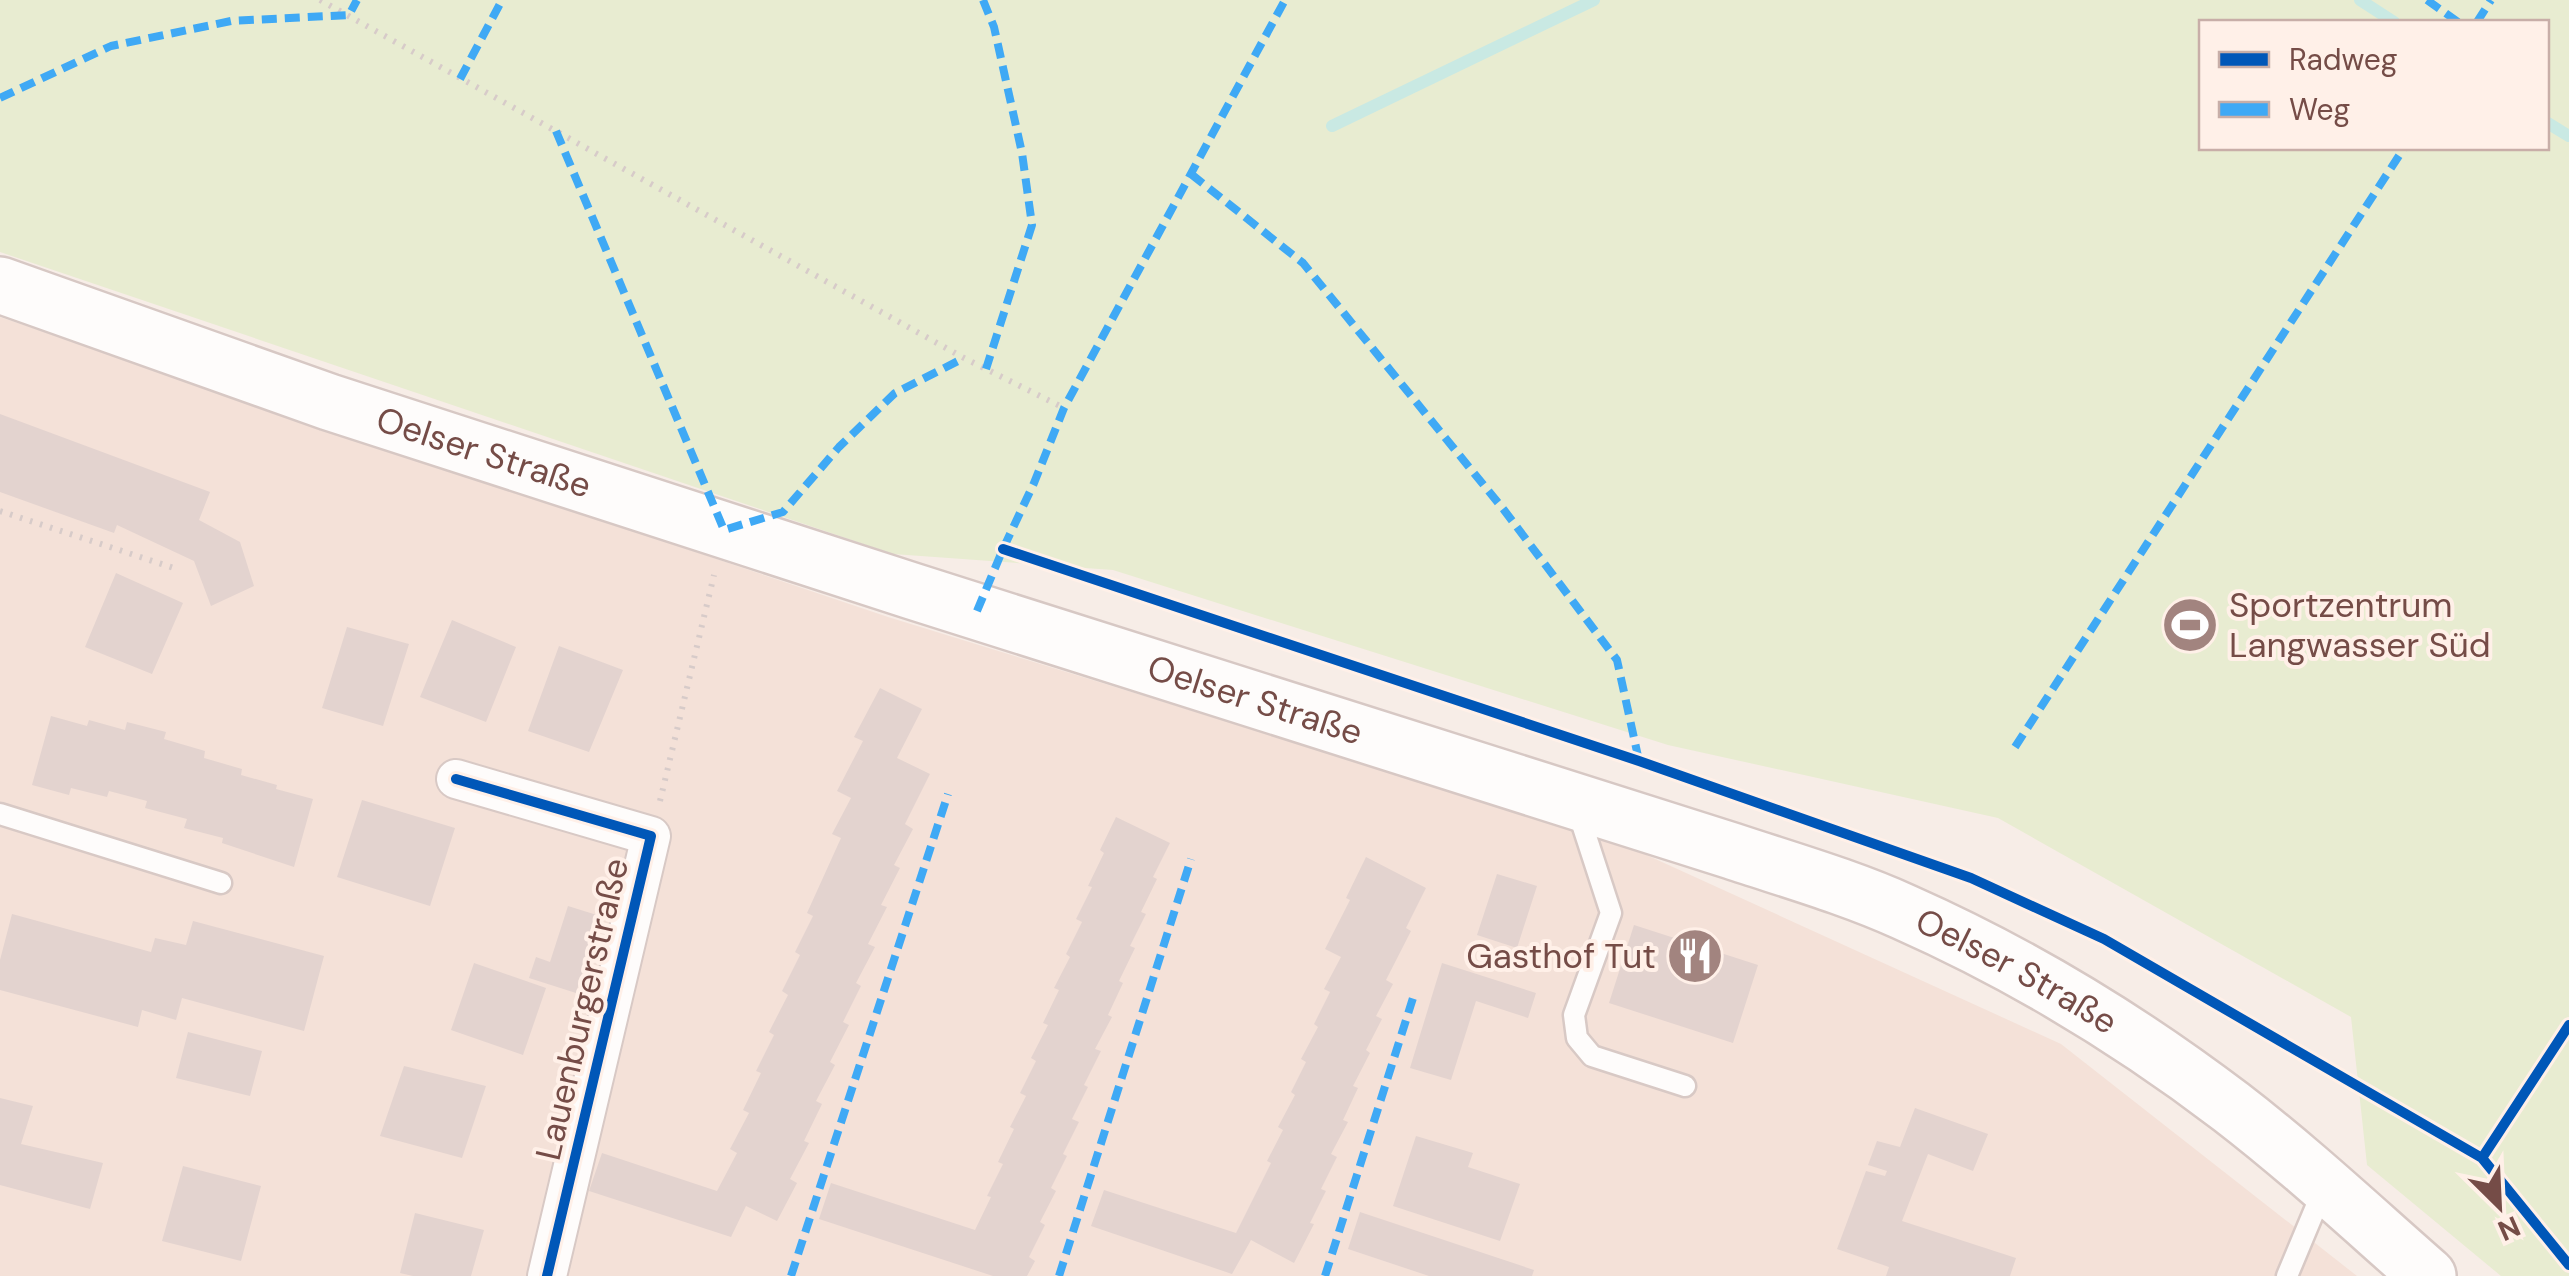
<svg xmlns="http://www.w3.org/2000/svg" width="2569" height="1276" font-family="'DM Sans',sans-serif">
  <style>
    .residential { fill: #f4e1d8 }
    .green { fill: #e8ecd1; fill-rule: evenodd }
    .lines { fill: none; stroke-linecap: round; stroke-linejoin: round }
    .stream { stroke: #c9e9e3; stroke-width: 12 }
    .building { fill: #e3d3cf }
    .lane-casing { stroke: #d8c9c5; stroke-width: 25 }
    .street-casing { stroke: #d8c9c5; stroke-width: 42 }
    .secondary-casing { stroke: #d7c8c4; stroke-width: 60 }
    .path { stroke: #d7cbc9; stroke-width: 6; stroke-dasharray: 2.5 8; stroke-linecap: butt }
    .lane { stroke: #fefcfb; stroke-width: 20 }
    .street { stroke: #fefcfb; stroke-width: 38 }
    .secondary { stroke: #fefcfb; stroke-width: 55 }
    .quiet { stroke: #3fa9f5; stroke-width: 8; stroke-dasharray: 15 8; stroke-linecap: butt }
    .cycleway-casing { stroke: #fff0e8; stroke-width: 16 }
    .cycleway { stroke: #0057b8; stroke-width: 10 }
    .labels { text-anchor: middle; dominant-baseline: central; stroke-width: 8; stroke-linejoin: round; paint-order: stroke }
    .street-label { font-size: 35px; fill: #754c47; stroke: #fff0e8 }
    .poi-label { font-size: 35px; fill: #754c47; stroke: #fff0e8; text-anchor: start }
  </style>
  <rect width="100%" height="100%" fill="#f7ede7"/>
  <path class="residential" d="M0,317L888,617L1618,842L2061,1044L2357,1276H0Z"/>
  <path class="green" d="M0,0H2569V1276H2501L2367,1165L2351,1017L1998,818L1668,745L1113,570L893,554L0,252ZM2202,22H2546V148H2202Z"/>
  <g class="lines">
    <path class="stream" d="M2360,0L2394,22
      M2546,122L2569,136
      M1332,126L1594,0"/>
  </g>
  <path class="building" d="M0,414L210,492L199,520L240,542L254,586L211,606L194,561L117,525L114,533L0,492Z
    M116,573L183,603L152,674L85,647Z
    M452,620L516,647L486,722L420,697Z
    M347,627L409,644L383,726L322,708Z
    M559,646L623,670L589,752L528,731Z
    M880,688L922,709L897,758L930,774L905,824L913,829L894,865L900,868L881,905L887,907L868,944L875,947L856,983L861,986L843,1022L849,1025L830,1062L835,1065L816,1101L822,1104L804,1141L809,1143L790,1179L797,1183L777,1221L746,1206L731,1237L589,1191L602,1153L717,1191L737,1153L730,1149L749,1113L743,1110L761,1073L756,1071L774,1035L769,1032L788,995L782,991L800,955L795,952L813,916L807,913L841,838L832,834L851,798L837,791L863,741L854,737Z
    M51,716L87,726L89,720L125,730L127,722L166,732L164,739L205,751L204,758L242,769L241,775L277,785L276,789L313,799L294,867L222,843L223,838L184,828L187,819L145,808L147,801L109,791L107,797L71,788L69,795L32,785Z
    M362,800L455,828L430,906L337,877Z
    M1116,817L1170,843L1153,877L1157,879L1141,912L1146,914L1130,946L1135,948L1119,981L1123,983L1108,1015L1112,1017L1095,1049L1101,1051L1084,1085L1088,1087L1072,1119L1079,1122L1063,1154L1067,1156L1051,1188L1056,1191L1040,1222L1045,1225L1029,1257L1035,1261L1027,1276H993L819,1219L831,1183L975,1230L991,1197L987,1196L1003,1164L998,1162L1014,1129L1010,1127L1026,1096L1020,1093L1036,1061L1031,1058L1048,1025L1043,1023L1059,990L1054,988L1070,957L1066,954L1082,922L1076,919L1092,887L1088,886L1104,853L1100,850Z
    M1366,857L1426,888L1406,928L1411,931L1386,980L1393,984L1376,1016L1382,1019L1366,1050L1370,1053L1353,1086L1358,1088L1343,1120L1348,1122L1331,1154L1337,1157L1321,1189L1326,1191L1310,1223L1314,1224L1294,1263L1251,1240L1232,1274L1091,1226L1104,1190L1236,1233L1271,1163L1267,1161L1283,1130L1278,1127L1295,1095L1291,1092L1306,1062L1301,1059L1318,1027L1314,1024L1330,992L1324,989L1341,957L1325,949L1350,900L1346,898Z
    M1497,874L1537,886L1517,948L1477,935Z
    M568,906L600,916L576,993L529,978L536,957L550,962Z
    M12,914L151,952L155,938L186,945L193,921L324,956L304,1031L182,998L176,1020L142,1010L138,1027L0,990V960Z
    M1634,925L1758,965L1733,1043L1609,1003Z
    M474,963L546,988L523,1055L451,1030Z
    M1442,963L1536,993L1528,1018L1476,1001L1451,1080L1410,1068Z
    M188,1032L262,1051L250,1096L176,1078Z
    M404,1066L486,1086L462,1158L380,1136Z
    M0,1098L33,1106L21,1144L103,1163L90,1209L0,1185Z
    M1915,1108L1988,1134L1973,1171L1928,1154L1902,1221L2016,1258L2010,1276H1886L1889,1267L1837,1249L1866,1171L1885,1176L1887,1171L1868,1165L1877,1141L1900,1147Z
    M1416,1136L1473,1153L1468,1167L1520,1184L1500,1241L1393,1206Z
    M183,1166L261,1186L241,1261L162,1241Z
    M1360,1212L1534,1270L1532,1276H1429L1348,1249Z
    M415,1213L484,1230L471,1276H413L400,1273Z"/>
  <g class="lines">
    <g class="lane-casing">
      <path id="lane" d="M1589,808L1583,827L1611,913L1574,1015L1577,1038L1592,1056L1685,1086
        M0,814L221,883
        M2287,1276L2323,1190"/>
    </g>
    <g class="street-casing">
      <path id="street" d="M456,779L651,836L547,1276"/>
    </g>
    <g class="secondary-casing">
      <g id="secondary">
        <path id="s1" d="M0,285L329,402L912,591L1732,851C1789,870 1849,887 1904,912C2019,963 2131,1031 2231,1107C2300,1160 2363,1219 2428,1276"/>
      </g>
    </g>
    <path class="path" d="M320,0L964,358L1064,408
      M0,511L174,568
      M660,801L714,575"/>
    <use href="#lane" class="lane"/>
    <use href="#street" class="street"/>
    <use href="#secondary" class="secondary"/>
    <path class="quiet" d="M983,0L994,27L1022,153L1032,225L986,369
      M2427,0L2458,22
      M2477,22L2491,0
      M460,79L502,0
      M0,98L111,46L231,21L349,15L357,0
      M556,131L724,530L783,512L839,447L895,393L964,358
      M1191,174L1303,263L1504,510L1617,660L1639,761
      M977,611L1003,549L1034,483L1064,408L1285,0
      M2015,747L2404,148
      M791,1276L948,794
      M1059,1276L1191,859
      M1325,1276L1413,998"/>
    <g class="cycleway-casing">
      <path id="cycleway" d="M1003,549L1639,761L1971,878L2104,939L2482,1158
        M456,779L651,836L547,1276
        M2569,1025L2482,1158L2569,1265"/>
    </g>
    <use href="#cycleway" class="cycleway"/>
  </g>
  <defs>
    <g id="stadium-disc" transform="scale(2.875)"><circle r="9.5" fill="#a2847f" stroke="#fff0e8"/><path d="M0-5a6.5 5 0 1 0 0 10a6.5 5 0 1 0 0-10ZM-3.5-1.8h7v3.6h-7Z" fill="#fff"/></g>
    <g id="restaurant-disc" transform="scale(2.875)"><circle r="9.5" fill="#a2847f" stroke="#fff0e8"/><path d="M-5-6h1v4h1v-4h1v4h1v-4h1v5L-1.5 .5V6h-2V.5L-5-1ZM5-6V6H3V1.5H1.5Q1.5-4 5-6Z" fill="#fff"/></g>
  </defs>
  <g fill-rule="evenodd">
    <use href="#stadium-disc" x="2190" y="625"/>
    <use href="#restaurant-disc" x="1695" y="956"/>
  </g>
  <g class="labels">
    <g class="street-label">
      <text stroke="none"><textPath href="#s1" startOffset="512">Oelser Straße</textPath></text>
      <text stroke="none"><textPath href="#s1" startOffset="1322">Oelser Straße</textPath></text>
      <text stroke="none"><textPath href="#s1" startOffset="2132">Oelser Straße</textPath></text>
      <text transform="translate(582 1009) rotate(-77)">Lauenburgerstraße</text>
    </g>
    <g class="poi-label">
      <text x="2229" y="605">Sportzentrum<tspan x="2229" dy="40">Langwasser Süd</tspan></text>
      <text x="1656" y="956" text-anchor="end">Gasthof Tut</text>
    </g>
  </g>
  <rect x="2199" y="20" width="350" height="130" fill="#fff0e8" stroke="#c8aea8" stroke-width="2.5"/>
  <rect x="2219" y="52" width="50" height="15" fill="#0057b8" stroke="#c8aea8" stroke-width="2.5"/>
  <text x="2289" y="70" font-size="30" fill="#754c47">Radweg</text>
  <rect x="2219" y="102" width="50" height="15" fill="#3fa9f5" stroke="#c8aea8" stroke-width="2.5"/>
  <text x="2289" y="120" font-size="30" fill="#754c47">Weg</text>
  <g transform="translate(2499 1206) rotate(156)" stroke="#fff0e8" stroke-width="8" paint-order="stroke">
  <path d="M0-8L18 38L0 25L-18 38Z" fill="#754c47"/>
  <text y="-15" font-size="28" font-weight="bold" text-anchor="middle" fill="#754c47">N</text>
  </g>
</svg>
